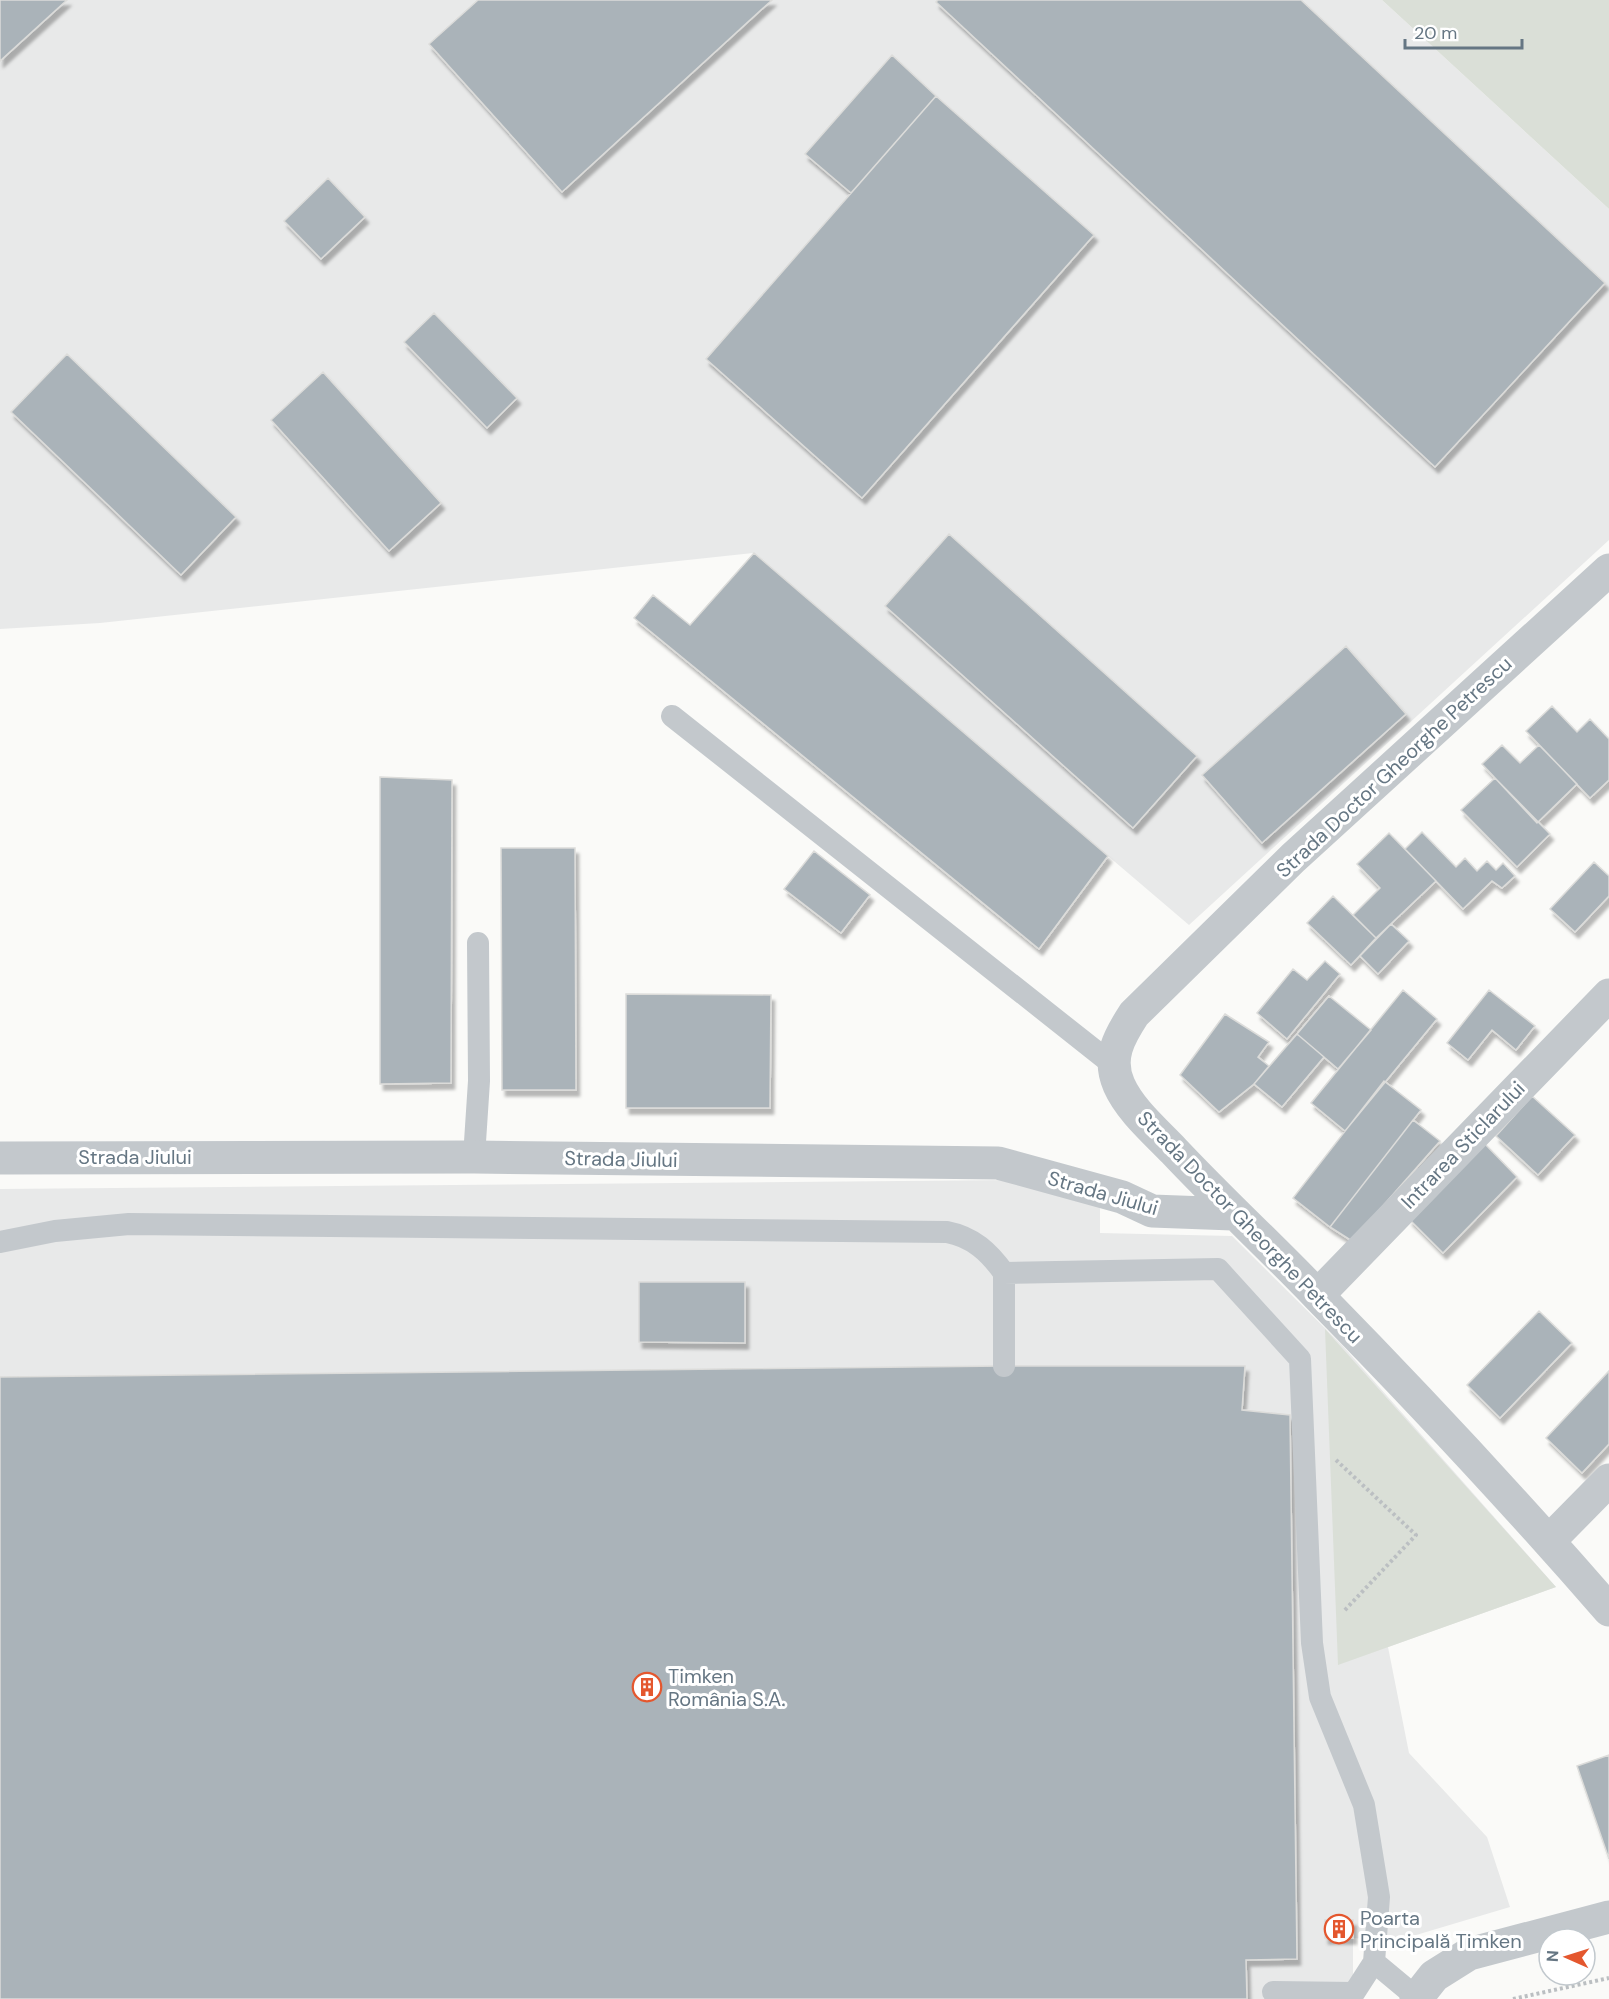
<svg xmlns="http://www.w3.org/2000/svg" width="1609" height="1999" font-family="'DM Sans',sans-serif">
  <style>
    .built { fill: #e8e9e9 }
    .green { fill: #dadfd7 }
    .building { fill: #aab3b9; stroke: #dcdcda; stroke-width: 1.5; filter: url(#shadow) }
    .lines { fill: none; stroke-linecap: round; stroke-linejoin: round }
    .path { stroke: #bbbfc2; stroke-width: 4; stroke-dasharray: 3 3; stroke-linecap: butt }
    .service { stroke: #c3c8cc; stroke-width: 22 }
    .minor { stroke: #c3c8cc; stroke-width: 33 }
    .labels { text-anchor: middle; dominant-baseline: central; stroke-width: 6; stroke-linejoin: round; paint-order: stroke }
    .street-label { font-size: 20px; fill: #657683; stroke: #fff }
    .poi-label { font-size: 20px; fill: #657683; stroke: #fff; text-anchor: start }
  </style>
  <defs>
    <filter id="shadow"><feDropShadow dx="3.5" dy="6" stdDeviation="1.5" flood-color="#0004"/></filter>
  </defs>
  <rect width="100%" height="100%" fill="#fafaf8"/>
  <path class="built" d="M0,0H1382L1609,209V540L1189,925L753,553L100,623L0,629Z
    M1012,1180L1100,1198V1233L1232,1236L1342,1345L1556,1587L1388,1647L1409,1753L1487,1837L1510,1907L1396,1941L1353,1938V1999H0V1189Z"/>
  <path class="green" d="M1382,0H1609V209Z
    M1325,1329L1556,1587L1338,1665Z"/>
  <path class="building" d="M0,0H67L0,61Z
    M478,0H772L562,192L429,44Z
    M938,0H1301L1605,283L1435,467L936,2Z
    M892,55L936,96L851,193L805,154Z
    M936,96L1094,235L862,498L706,359Z
    M328,178L365,217L321,259L284,221Z
    M434,313L517,398L487,428L404,342Z
    M67,354L236,517L181,575L11,412Z
    M323,372L441,503L389,551L271,420Z
    M949,534L1197,756L1133,828L885,606Z
    M754,553L1108,856L1039,949L634,618L653,595L690,625Z
    M1346,646L1406,714L1262,843L1202,775Z
    M1552,706L1577,732L1590,719L1609,739V780L1590,798L1526,731Z
    M1502,745L1520,763L1539,745L1577,784L1537,823L1482,764Z
    M380,777L452,780L451,1083L380,1084Z
    M1495,778L1550,834L1517,867L1461,810Z
    M1422,832L1456,867L1465,858L1477,871L1487,861L1496,870L1503,863L1515,876L1502,888L1492,881L1463,909L1405,849Z
    M1389,833L1436,881L1376,938L1353,915L1380,888L1357,864Z
    M501,848H575L576,1090H502Z
    M814,851L870,895L841,933L784,889Z
    M1594,862L1609,876V896L1575,932L1550,909Z
    M1333,896L1376,938L1351,965L1307,923Z
    M1391,924L1409,941L1378,974L1360,956Z
    M1325,961L1340,974L1287,1039L1257,1013L1293,969L1307,980Z
    M1403,990L1437,1019L1345,1131L1311,1103Z
    M1489,990L1535,1026L1516,1050L1492,1030L1468,1060L1447,1043Z
    M626,994L771,995L770,1108H626Z
    M1329,996L1371,1030L1338,1069L1297,1034Z
    M1225,1014L1269,1042L1258,1057L1269,1066L1254,1084L1219,1112L1180,1075Z
    M1297,1034L1324,1057L1282,1107L1254,1084Z
    M1384,1081L1421,1110L1330,1227L1293,1198Z
    M1532,1096L1575,1135L1538,1175L1496,1136Z
    M1413,1120L1440,1141L1352,1241L1330,1227Z
    M1483,1142L1517,1177L1443,1253L1409,1219Z
    M639,1282H745V1343L639,1342Z
    M1539,1311L1572,1343L1500,1418L1467,1385Z
    M1004,1366H1245L1242,1410L1290,1415L1297,1959L1246,1960L1247,1999H0V1377Z
    M1609,1371V1444L1582,1473L1546,1438Z
    M1609,1755V1859L1577,1766Z
    M1325,1920H1353V1938H1325Z"/>
  <g class="lines">
    <path class="path" d="M1336,1460L1416,1535L1344,1611
      M1513,1999L1609,1978"/>
    <path class="service" d="M672,716L1112,1064
      M474,1157L479,1081L478,943
      M0,1242L55,1231L129,1224L947,1232C973,1237 989,1252 1004,1273L1218,1269L1300,1359L1312,1643L1320,1697L1364,1805L1379,1897L1374,1962
      M1004,1273V1366
      M1273,1992L1354,1993L1374,1962L1416,1997"/>
    <path class="minor" d="M1609,570L1293,858L1134,1014C1119,1037 1107,1058 1119,1085C1130,1110 1156,1132 1174,1151C1221,1201 1271,1247 1318,1296C1418,1398 1516,1503 1609,1610
      M2,1158L474,1157L998,1163L1122,1197L1152,1211L1233,1214
      M1318,1295L1609,995
      M1549,1541L1609,1480
      M1416,1999L1434,1976L1469,1954L1609,1917"/>
  </g>
  <defs>
    <g id="building-ring" transform="scale(1.5)"><circle r="9.5" fill="#fff" stroke="#e4572e" stroke-width="1.5"/><path d="M-4-6H4V6H1V3H-1V6H-4ZM-2.5-4.3h1.7v1.8h-1.7ZM.8-4.3h1.7v1.8H.8ZM-2.5-1h1.7V.8h-1.7ZM.8-1h1.7V.8H.8Z" fill="#e4572e"/></g>
  </defs>
  <g fill-rule="evenodd">
    <use href="#building-ring" x="647" y="1687"/>
    <use href="#building-ring" x="1339" y="1929"/>
  </g>
  <g class="labels">
    <g class="street-label">
      <text transform="translate(1394 767) rotate(-43)">Strada Doctor Gheorghe Petrescu</text>
      <text transform="translate(1463 1145) rotate(-46)">Intrarea Sticlarului</text>
      <text x="135" y="1157">Strada Jiului</text>
      <text transform="translate(621 1159) rotate(1)">Strada Jiului</text>
      <text transform="translate(1103 1193) rotate(16)">Strada Jiului</text>
      <text transform="translate(1250 1227) rotate(46)">Strada Doctor Gheorghe Petrescu</text>
    </g>
    <g class="poi-label">
      <text x="668" y="1676">Timken<tspan x="668" dy="23">România S.A.</tspan></text>
      <text x="1360" y="1918">Poarta<tspan x="1360" dy="23">Principală Timken</tspan></text>
    </g>
  </g>
  <g transform="translate(1567 1957) rotate(273)"><circle r="28" fill="#ffffff" stroke="#c1c8cd" stroke-width="1.5"/>
  <path d="M0-4.5L10 22L0 15L-10 22Z" fill="#e4572e"/>
  <text y="-9" font-size="16" font-weight="bold" text-anchor="middle" fill="#657683">N</text>
  </g>
  <path d="M1405 39v9h117v-9" fill="none" stroke="#657683" stroke-width="3"/>
  <text x="1414" y="39" font-size="18" fill="#657683" stroke="#ffffff" stroke-width="4.5" paint-order="stroke">20 m</text>
</svg>
